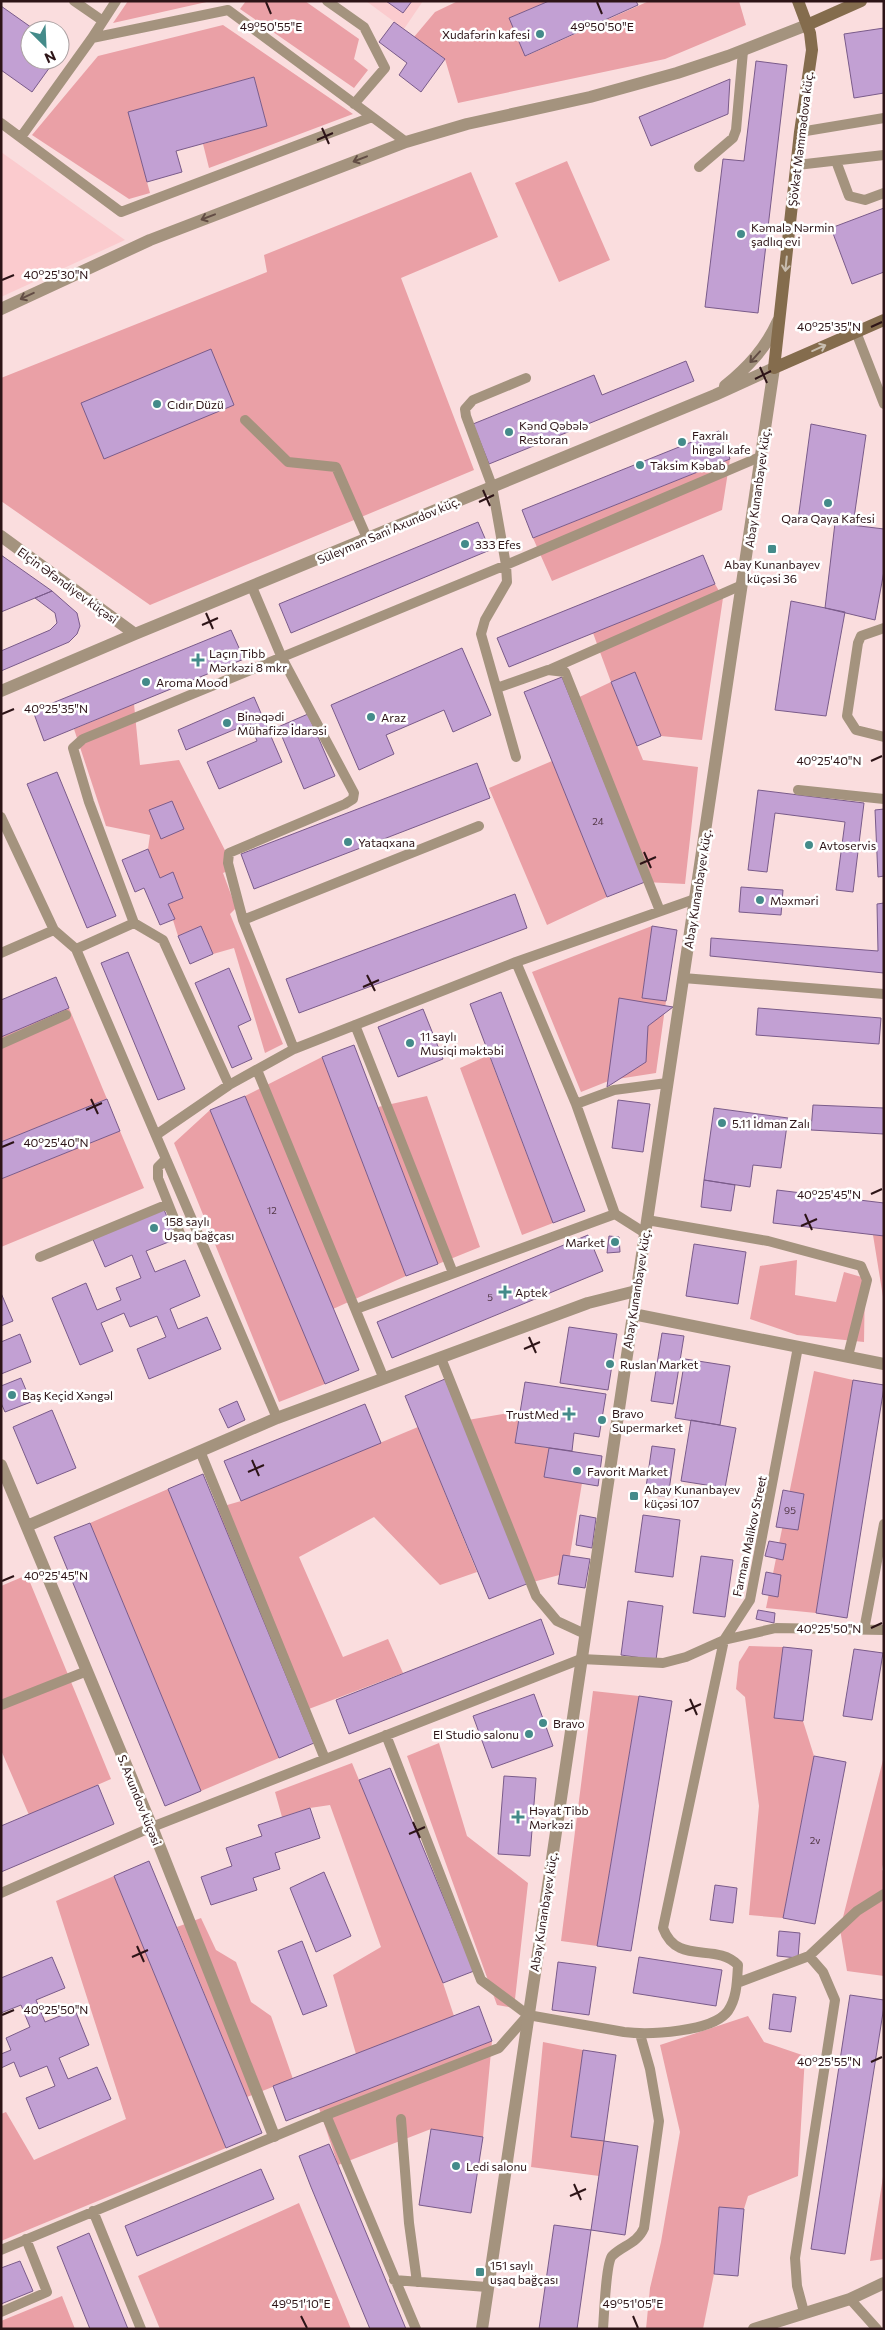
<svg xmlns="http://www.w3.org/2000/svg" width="885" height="2330" font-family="Commissioner,sans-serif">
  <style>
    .built { fill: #fbcbce }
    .green { fill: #eaa0a6 }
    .building { fill: #c2a0d3; stroke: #7a5b8a }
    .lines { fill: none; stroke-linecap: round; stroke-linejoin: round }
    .service { stroke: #a4937e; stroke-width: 10 }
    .minor { stroke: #a4937e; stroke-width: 12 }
    .tertiary { stroke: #a4937e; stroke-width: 12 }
    .secondary { stroke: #846c4d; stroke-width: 12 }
    .oneway { stroke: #634d45 }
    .oneway2 { stroke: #c8bdaf }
    .ticks { fill: none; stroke: #2d1417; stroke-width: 2 }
    .poi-dot { fill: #448b8a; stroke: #fff; stroke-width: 2 }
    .labels { text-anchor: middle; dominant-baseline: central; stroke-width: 5; stroke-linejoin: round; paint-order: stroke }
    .number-label { font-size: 10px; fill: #523746 }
    .poi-label { font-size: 12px; fill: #2d1417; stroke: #fff; text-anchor: start }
    .street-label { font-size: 12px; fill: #2d1417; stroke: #fff }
    .ticks-label { font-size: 12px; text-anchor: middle; fill: #2d1417; stroke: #fff; stroke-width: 5; stroke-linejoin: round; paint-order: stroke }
  </style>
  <rect width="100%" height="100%" fill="#faddde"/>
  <path class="built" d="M366,1H423L404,29Z
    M1,152L125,240L1,297Z"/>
  <path class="green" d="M128,1H211L113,23Z
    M246,1H305L359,39L354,59L368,70L354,88L240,9Z
    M458,1H549L509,18L526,56L649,1H739L746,25L665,59L458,103L445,59L414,37L435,12Z
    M223,25L353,114L209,168L203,144L267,126L254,77L128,112L150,193L129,199L32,135L98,56Z
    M567,161L610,260L559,282L515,183Z
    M471,172L498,237L401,278L474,470L150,605L1,501V378L267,272L264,255Z
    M730,459L722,510L552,581L533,538Z
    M715,584L723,598L702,740L661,736L635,673L611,682L643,760L698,767L685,884L645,882L571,701L611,682L593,633Z
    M134,704L140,765L179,760L234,868L223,873L236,908L230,914L283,1044L265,1053L234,948L213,954L201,926L178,936L168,904L183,897L173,873L160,878L148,849L150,835L106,826L74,729Z
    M552,761L607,897L547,925L489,788Z
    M652,926L642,998L666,1001L656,1073L611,1080L581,1092L532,972Z
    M69,1008L107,1099L1,1142V1037Z
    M489,1055L553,1223L522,1235L460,1068Z
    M322,1057L406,1276L333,1309L245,1096Z
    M427,1096L480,1247L438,1264L378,1107Z
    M210,1110L325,1384L279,1402L174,1143Z
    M120,1131L144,1188L1,1247V1179Z
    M873,1235L884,1236V1303Z
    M797,1260L795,1295L836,1302L844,1272L865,1278L864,1342L797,1335L750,1319L760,1266Z
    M814,1371L853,1380L816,1613L766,1608Z
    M520,1411L515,1443L549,1448L544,1477L582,1483L567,1573L529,1583L462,1421Z
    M418,1427L477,1572L440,1585L374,1517L299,1557L343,1657L388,1639L403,1673L301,1712L217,1508L241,1501Z
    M168,1489L279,1758L201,1791L90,1523Z
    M27,1575L111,1779L29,1815L1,1750V1586Z
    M749,1646L783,1647L774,1717L803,1721L814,1756L783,1918L749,1915L759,1806L745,1697L736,1689L739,1662Z
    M593,1691L639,1696L597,1946L561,1941Z
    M439,1743L467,1836L528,1883L514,2008L497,2005L407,1756Z
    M884,1756V1859L882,1870L884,1871V1976L847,1971L840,1929Z
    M352,1763L443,1983L454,2016L356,2054L333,1975L381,1947L330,1805L310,1808L282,1817L275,1792Z
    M114,1876L226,2148L1,2241V2114L6,2112L34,2160L126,2119L56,1901Z
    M201,1918L216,1950L236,1962L251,2002L271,2016L293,2079L247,2097L177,1927Z
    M748,2016L764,2042L805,2056L798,2176L748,2196L744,2209L719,2208L714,2274L703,2329H646L650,2288L661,2242L680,2132L660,2045Z
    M492,2041L483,2137L431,2129L338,2165L319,2108Z
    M543,2042L583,2050L571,2136L604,2141L599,2176L531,2167Z
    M884,2170V2259L870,2261Z
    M299,2203L351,2329H160L138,2276Z
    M62,2296L75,2329H1V2321Z"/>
  <path class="building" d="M386,1H412L403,13Z
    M549,1H636L638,5L525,56L509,18Z
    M1,6L35,30H30V60H55L32,92L1,70Z
    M394,22L445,59L421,92L399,75L407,63L379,42Z
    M884,28V93L854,98L844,34Z
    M756,61L787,65L758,313L705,307L723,159L744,161Z
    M254,77L267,126L176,151L182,172L147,182L128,112Z
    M730,79L728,114L651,146L639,117Z
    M884,208V272L852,284L831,228Z
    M211,349L234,405L104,459L81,403Z
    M686,361L694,381L489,464L473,424L594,375L602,395Z
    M811,424L866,435L853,525L798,520Z
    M719,431L730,459L533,538L522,510Z
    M478,522L490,550L291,633L279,604Z
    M835,523L884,529V571L875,620L825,608Z
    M1,555L52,591L1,612Z
    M703,555L715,584L509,667L497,638Z
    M52,591L77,613L80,626L77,634L69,642L1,671V651L50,630L57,623L55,613L35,598Z
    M791,601L845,612L826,716L775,710Z
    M231,630L244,659L44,741L33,711Z
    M462,648L491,715L453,732L444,710L386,735L394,754L359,770L331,705Z
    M635,672L661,736L637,746L611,682Z
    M562,677L645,882L607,897L524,692Z
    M254,697L282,762L219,789L207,762L257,741L250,723L186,750L178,730Z
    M308,714L335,776L304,789L278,727Z
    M477,763L490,798L254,889L241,854Z
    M57,772L116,916L87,928L27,784Z
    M758,790L864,803L853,892L836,890L845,822L775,813L767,872L748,870Z
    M172,801L184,829L161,839L149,810Z
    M884,809V876L878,877L875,810Z
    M148,849L160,878L173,872L183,898L168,904L175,919L160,925L144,888L135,892L122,860Z
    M741,887L783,890L781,915L739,912Z
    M515,894L527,928L299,1013L286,979Z
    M884,903V973L710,956L711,938L878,951L877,904Z
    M201,926L213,954L190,964L178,936Z
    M652,926L677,930L666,1001L642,998Z
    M128,952L185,1089L158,1100L101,963Z
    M229,968L251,1020L238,1026L252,1059L232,1068L195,983Z
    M56,977L69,1008L1,1037V1000Z
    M501,992L585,1211L553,1223L470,1004Z
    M619,998L673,1007L648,1026L646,1062L607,1087Z
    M758,1008L881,1018L879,1044L756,1035Z
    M423,1009L443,1059L398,1077L378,1027Z
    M354,1045L438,1264L406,1276L322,1057Z
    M245,1096L359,1370L325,1384L210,1110Z
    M107,1099L120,1131L1,1179V1142Z
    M618,1100L650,1104L643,1152L612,1148Z
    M813,1105L884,1108V1134L811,1130Z
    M714,1108L788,1118L781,1168L753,1165L750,1187L704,1180Z
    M704,1180L735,1185L731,1211L701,1207Z
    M777,1190L884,1203V1236L773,1223Z
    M163,1207L176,1239L146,1251L155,1272L185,1260L200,1296L170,1309L178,1329L207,1317L221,1349L149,1379L137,1349L166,1337L157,1316L130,1327L124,1313L101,1323L113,1351L80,1365L52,1298L86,1283L97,1310L121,1300L116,1288L141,1278L132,1255L105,1267L92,1237Z
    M588,1235L603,1271L392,1358L377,1322Z
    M609,1236L619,1237L620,1252L607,1253Z
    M694,1244L746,1252L738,1304L686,1296Z
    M1,1293L13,1321L1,1326Z
    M569,1327L617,1334L608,1390L560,1383Z
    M662,1333L684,1336L673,1404L651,1401Z
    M20,1334L31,1362L1,1374V1342Z
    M685,1359L730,1366L720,1425L675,1418Z
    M21,1378L31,1402L5,1412L1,1403V1386Z
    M445,1379L529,1583L489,1599L405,1396Z
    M853,1380L884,1385V1387L847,1618L816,1613Z
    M525,1382L606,1394L599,1437L574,1433L572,1451L515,1443Z
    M237,1401L245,1420L228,1428L219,1409Z
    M365,1404L381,1443L241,1501L224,1461Z
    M52,1410L76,1468L37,1484L13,1427Z
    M691,1420L736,1428L725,1488L681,1481Z
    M652,1446L675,1449L668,1497L645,1494Z
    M549,1448L602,1456L598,1486L544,1477Z
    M203,1474L314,1743L279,1758L168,1489Z
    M783,1490L804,1494L798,1530L776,1527Z
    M580,1515L596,1518L592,1548L576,1545Z
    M643,1515L680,1520L673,1577L635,1572Z
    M90,1523L201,1791L165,1806L54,1537Z
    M769,1541L786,1544L783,1560L765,1556Z
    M563,1555L590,1559L585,1588L558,1584Z
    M701,1556L733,1560L725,1617L693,1613Z
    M766,1572L781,1575L778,1597L762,1594Z
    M628,1601L663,1606L656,1660L621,1655Z
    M758,1610L775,1613L774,1623L756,1619Z
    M541,1619L554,1654L349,1734L336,1700Z
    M783,1647L812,1650L803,1721L774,1718Z
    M854,1649L883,1653L872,1720L843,1716Z
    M534,1694L553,1746L492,1768L473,1716Z
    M639,1696L672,1701L631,1951L597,1946Z
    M814,1756L846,1762L815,1924L783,1918Z
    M390,1768L474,1971L443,1983L359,1780Z
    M504,1776L536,1778L530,1856L498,1854Z
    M98,1785L114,1824L1,1872V1826Z
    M310,1808L320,1838L275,1853L280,1869L253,1878L257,1890L211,1905L201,1877L232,1866L226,1848L262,1836L258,1825Z
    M149,1861L262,2133L226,2148L114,1876Z
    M324,1872L351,1936L316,1952L290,1888Z
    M715,1885L737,1888L733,1923L710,1920Z
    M779,1931L800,1933L798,1958L777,1956Z
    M302,1941L327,2006L303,2015L278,1951Z
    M52,1957L65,1988L36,2000L45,2022L75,2010L89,2045L59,2058L68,2079L97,2067L111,2099L39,2129L26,2098L55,2086L47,2066L20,2077L14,2062L1,2068V2054L11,2050L6,2038L30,2027L21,2005L1,2013V1978Z
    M639,1957L722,1970L716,2006L633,1993Z
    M558,1962L596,1967L589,2015L552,2010Z
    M773,1994L796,1997L791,2032L769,2029Z
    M850,1995L884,2000V2006L845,2254L811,2249Z
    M479,2006L492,2041L286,2121L273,2086Z
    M583,2050L616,2055L604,2141L571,2137Z
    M431,2129L483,2137L471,2213L419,2205Z
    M604,2141L638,2146L625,2235L591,2230Z
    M329,2144L338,2165L406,2329H370L311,2187L299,2156Z
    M261,2169L274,2199L137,2256L125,2226Z
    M719,2207L744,2209L738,2276L714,2274Z
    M554,2225L591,2230L577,2329H539Z
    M89,2233L105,2272L128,2329H90L57,2247Z
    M20,2261L33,2291L1,2304V2268Z"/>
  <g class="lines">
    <path class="service" d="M74,1L103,21
      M327,1L364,27L385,68L354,104
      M92,38L116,1
      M1,123L121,212L372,117
      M800,132L884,118
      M21,137L92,38L228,10L406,142
      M836,161L849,196L865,200L884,193
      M797,165L884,155
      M699,167L733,138L736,130L743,51
      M856,332L884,404
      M245,420L288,462L336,467L367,538
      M884,628L861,636L858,643L847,716L856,730L884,737
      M551,669L742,585
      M497,688L548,670L565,672L660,911
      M516,757L481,634L485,620L507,582L506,565L492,486L466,416L465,409L473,400L526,378
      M798,790L884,799
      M1,817L54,930L76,949L277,1418
      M243,920L228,863L229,853L345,804L353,799L354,793L282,658L252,587
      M134,923L89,802L73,748L83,739L506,565L762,456
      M76,949L134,923L163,940L229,1085
      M1,953L54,930
      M516,962L695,899
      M683,978L884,994
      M355,1025L453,1273
      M1,1044L66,1015
      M294,1049L243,920L479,826
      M257,1070L384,1379
      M576,1104L614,1090L667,1083
      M156,1135L229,1085L294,1049L516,962L576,1104L615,1214L645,1233
      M166,1159L158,1167V1178L181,1236
      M647,1220L768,1241L861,1266L867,1280L848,1356
      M40,1257L168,1204
      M356,1309L615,1214
      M441,1358L536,1596L557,1621L585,1634
      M200,1451L325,1759
      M864,1630L884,1524
      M1,1705L87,1671
      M386,1735L481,1980L528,2015L624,2032C649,2035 713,2032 728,2011C737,1998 737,1981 738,1965C716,1942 677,1966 663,1928L724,1640L750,1600L798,1347
      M1,1893L152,1827L581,1659L663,1663L686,1657L724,1640L776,1628L884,1630
      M737,1983L809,1956L857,1911L884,1894
      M326,2115L499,2048L528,2015
      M401,2119L409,2223L417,2282
      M93,2211L141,2329
      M1,2250L326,2115L416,2329
      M394,2280L487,2287
      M850,2299L877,2329
      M1,2312L47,2292L26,2239
      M804,2312L797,2286L795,2258L835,2000L823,1972L809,1956
      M603,2329C604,2316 606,2263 612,2256C623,2245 637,2244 644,2228L659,2121L650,2069L640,2034"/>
    <path class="minor" d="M1,309L150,240L406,142L467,124L590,97L677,73L728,56L807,25
      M633,1314L884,1364
      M1,1465L152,1827L274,2136
      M27,1526L277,1418L588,1303L636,1291
      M754,2329L850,2299L884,2283"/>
    <path class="tertiary" d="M725,386C748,367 766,348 778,321
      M1,536L135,634
      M1,691L135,634L715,395L774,368
      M482,2329L774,368"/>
    <path class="secondary" d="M807,25L861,1
      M774,368L800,132L812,50L810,33L798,1
      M774,368L884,320"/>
  </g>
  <defs><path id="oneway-shaft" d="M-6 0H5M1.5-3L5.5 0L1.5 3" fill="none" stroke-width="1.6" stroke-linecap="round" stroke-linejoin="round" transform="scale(1.25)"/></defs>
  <g class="oneway">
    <use href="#oneway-shaft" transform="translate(360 159) rotate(159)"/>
    <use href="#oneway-shaft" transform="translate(208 217) rotate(159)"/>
    <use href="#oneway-shaft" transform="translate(27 296) rotate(155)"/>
    <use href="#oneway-shaft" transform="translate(755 357) rotate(132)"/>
  </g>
  <g class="oneway2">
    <use href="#oneway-shaft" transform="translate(786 264) rotate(96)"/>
    <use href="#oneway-shaft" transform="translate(819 348) rotate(-24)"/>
  </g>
  <path class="ticks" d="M266,2L271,14M597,2L602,14M322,128L329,144M317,140L333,133M2,280L14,275M871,327L882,322M760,367L767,383M755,379L771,371M483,490L490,506M479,502L494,495M206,613L213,629M202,625L218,618M2,714L14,709M871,761L882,756M644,852L651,868M640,864L656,857M367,975L375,991M363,987L379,980M91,1099L98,1114M86,1110L102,1103M2,1147L14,1142M871,1194L882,1189M805,1214L812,1230M801,1226L817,1219M529,1337L536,1353M524,1349L540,1342M252,1460L259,1476M248,1472L264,1465M2,1581L14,1576M871,1628L882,1623M690,1699L697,1715M685,1711L701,1704M413,1822L420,1838M409,1834L425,1827M137,1946L144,1962M132,1957L148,1950M2,2015L14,2010M871,2062L882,2057M574,2184L581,2200M570,2196L586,2189M301,2316L307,2328M633,2316L638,2328"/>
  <g class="poi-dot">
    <circle cx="540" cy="34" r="5"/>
    <circle cx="741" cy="234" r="5"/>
    <circle cx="157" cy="404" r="5"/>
    <circle cx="509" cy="432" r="5"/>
    <circle cx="682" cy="442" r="5"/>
    <circle cx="640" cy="465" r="5"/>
    <circle cx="828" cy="503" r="5"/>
    <circle cx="465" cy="544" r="5"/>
    <rect x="767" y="544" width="10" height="10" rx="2.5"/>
    <path d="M195.5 652.5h5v5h5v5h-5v5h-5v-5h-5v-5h5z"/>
    <circle cx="146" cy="682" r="5"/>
    <circle cx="371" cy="717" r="5"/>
    <circle cx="227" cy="723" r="5"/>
    <circle cx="348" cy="842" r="5"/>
    <circle cx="809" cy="845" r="5"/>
    <circle cx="760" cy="900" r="5"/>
    <circle cx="410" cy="1043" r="5"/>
    <circle cx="722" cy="1123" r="5"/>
    <circle cx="154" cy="1228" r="5"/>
    <circle cx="615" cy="1242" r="5"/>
    <path d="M502.5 1284.5h5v5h5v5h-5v5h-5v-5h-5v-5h5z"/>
    <circle cx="610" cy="1364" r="5"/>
    <circle cx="12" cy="1395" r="5"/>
    <path d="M566.5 1406.5h5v5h5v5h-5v5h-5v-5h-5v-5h5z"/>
    <circle cx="602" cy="1420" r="5"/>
    <circle cx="577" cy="1471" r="5"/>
    <rect x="629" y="1491" width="10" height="10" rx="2.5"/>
    <circle cx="543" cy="1723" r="5"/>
    <circle cx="529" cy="1734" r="5"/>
    <path d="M515.5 1809.5h5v5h5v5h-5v5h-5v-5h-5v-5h5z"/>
    <circle cx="456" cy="2166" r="5"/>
    <rect x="475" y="2267" width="10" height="10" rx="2.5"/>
  </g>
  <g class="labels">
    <g class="number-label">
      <text x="598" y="821">24</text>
      <text x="272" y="1210">12</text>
      <text x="490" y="1297">5</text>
      <text x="790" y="1510">95</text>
      <text x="815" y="1840">2v</text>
    </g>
    <g class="poi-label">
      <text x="530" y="34" text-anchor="end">Xudafərin kafesi</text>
      <text x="751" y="227">Kəmalə Nərmin<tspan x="751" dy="14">şadlıq evi</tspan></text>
      <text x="167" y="404">Cıdır Düzü</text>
      <text x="519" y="425">Kәnd Qәbәlә<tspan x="519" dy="14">Restoran</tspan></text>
      <text x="692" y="435">Faxralı<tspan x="692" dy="14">hingəl kafe</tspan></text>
      <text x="650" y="465">Taksim Kəbab</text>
      <text x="828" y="518" text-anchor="middle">Qara Qaya Kafesi</text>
      <text x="475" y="544">333 Efes</text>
      <text x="772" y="564" text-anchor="middle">Abay Kunanbayev<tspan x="772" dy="14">küçəsi 36</tspan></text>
      <text x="209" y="653">Laçın Tibb<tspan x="209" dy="14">Mərkəzi 8 mkr</tspan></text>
      <text x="156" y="682">Aroma Mood</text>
      <text x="237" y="716">Binəqədi<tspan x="237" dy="14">Mühafizə İdarəsi</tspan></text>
      <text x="381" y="717">Araz</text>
      <text x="358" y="842">Yataqxana</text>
      <text x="819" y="845">Avtoservis</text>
      <text x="770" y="900">Məxməri</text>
      <text x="420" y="1036">11 saylı<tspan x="420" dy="14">Musiqi məktəbi</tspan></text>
      <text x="732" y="1123">5.11 İdman Zalı</text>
      <text x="164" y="1221">158 saylı<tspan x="164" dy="14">Uşaq bağçası</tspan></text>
      <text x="605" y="1242" text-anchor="end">Market</text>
      <text x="515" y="1292">Aptek</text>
      <text x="620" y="1364">Ruslan Market</text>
      <text x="22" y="1395">Baş Keçid Xəngəl</text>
      <text x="612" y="1413">Bravo<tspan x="612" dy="14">Supermarket</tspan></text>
      <text x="559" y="1414" text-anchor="end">TrustMed</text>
      <text x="587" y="1471">Favorit Market</text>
      <text x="644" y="1489">Abay Kunanbayev<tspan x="644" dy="14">küçəsi 107</tspan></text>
      <text x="553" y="1723">Bravo</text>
      <text x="519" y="1734" text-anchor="end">El Studio salonu</text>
      <text x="529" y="1810">Həyat Tibb<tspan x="529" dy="14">Mərkəzi</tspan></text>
      <text x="466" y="2166">Ledi salonu</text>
      <text x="490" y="2265">151 saylı<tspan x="490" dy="14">uşaq bağçası</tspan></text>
    </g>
    <g class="street-label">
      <text transform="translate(800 139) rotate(-83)">Şövkət Məmmədova küç.</text>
      <text transform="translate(757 488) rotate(-82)">Abay Kunanbayev küç.</text>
      <text transform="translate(388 530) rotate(-23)">Süleyman Sani Axundov küç.</text>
      <text transform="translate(68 585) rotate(36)">Elçin Əfəndiyev küçəsi</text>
      <text transform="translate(697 889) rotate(-81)">Abay Kunanbayev küç.</text>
      <text transform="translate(636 1289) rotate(-81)">Abay Kunanbayev küç.</text>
      <text transform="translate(749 1536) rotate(-78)">Farman Malikov Street</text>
      <text transform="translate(140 1800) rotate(68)">S. Axundov küçəsi</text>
      <text transform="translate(543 1912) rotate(-81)">Abay Kunanbayev küç.</text>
    </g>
  </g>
  <g class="ticks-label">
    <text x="271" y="31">49°50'55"E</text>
    <text x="602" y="31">49°50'50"E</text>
    <text x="56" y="279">40°25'30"N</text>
    <text x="829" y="331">40°25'35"N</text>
    <text x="56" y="713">40°25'35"N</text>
    <text x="829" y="765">40°25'40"N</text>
    <text x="56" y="1147">40°25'40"N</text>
    <text x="829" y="1199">40°25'45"N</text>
    <text x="56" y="1580">40°25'45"N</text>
    <text x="829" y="1633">40°25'50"N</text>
    <text x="56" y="2014">40°25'50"N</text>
    <text x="829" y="2066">40°25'55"N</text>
    <text x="301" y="2308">49°51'10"E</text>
    <text x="633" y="2308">49°51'05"E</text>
  </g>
  <rect width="885" height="2330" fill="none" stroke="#2d1417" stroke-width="5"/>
  <g transform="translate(45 45) rotate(156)"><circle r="24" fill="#ffffff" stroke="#aba1a2"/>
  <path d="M0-4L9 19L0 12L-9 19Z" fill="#448b8a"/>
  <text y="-8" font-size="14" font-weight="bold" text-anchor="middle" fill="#2d1417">N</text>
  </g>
</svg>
